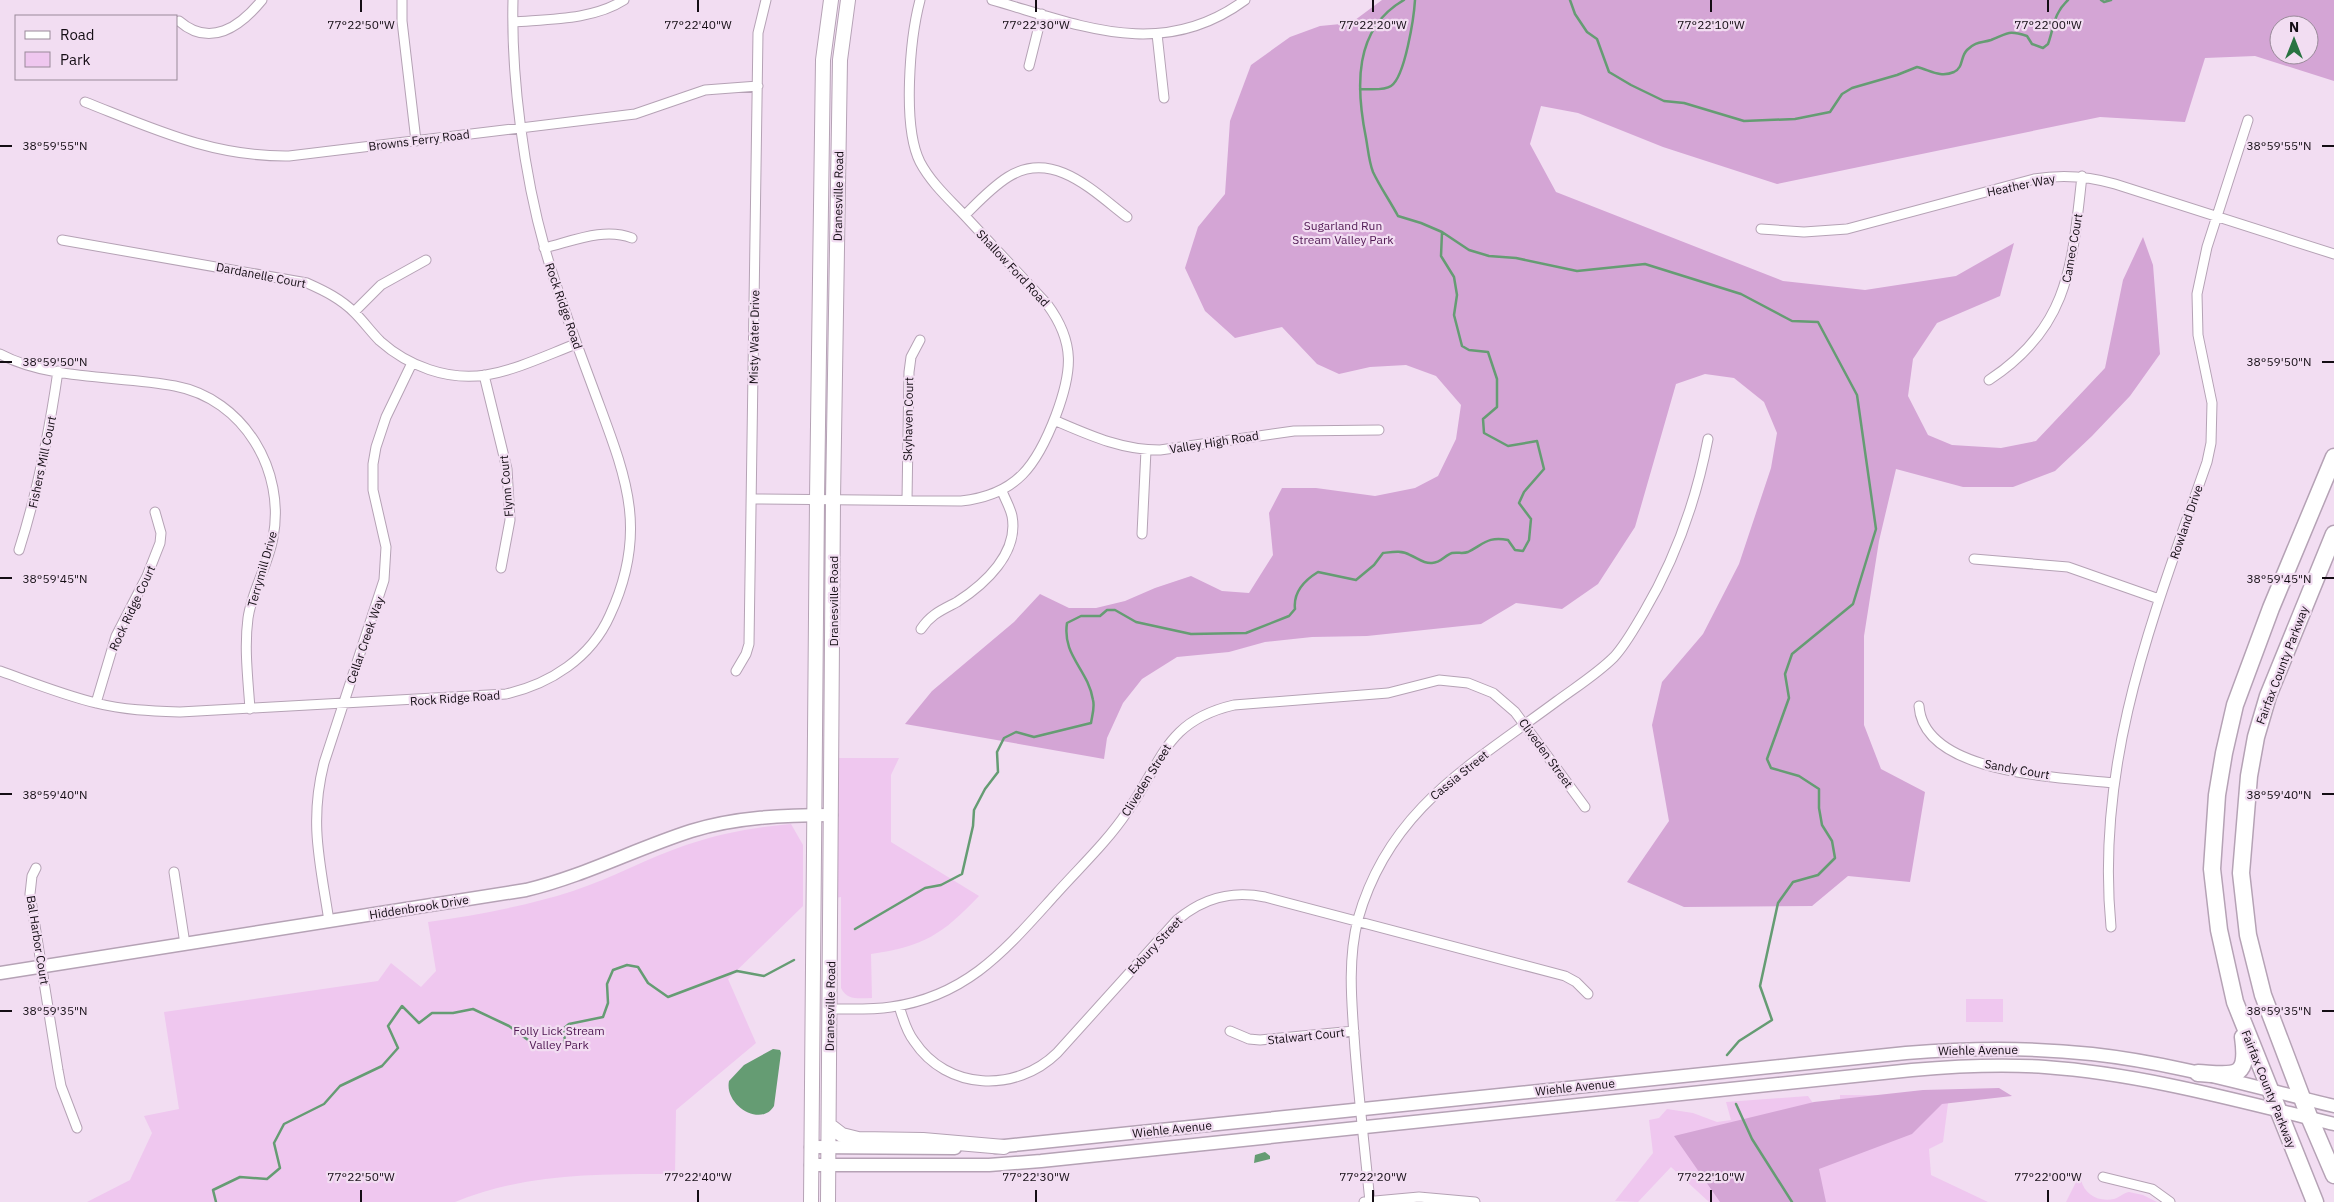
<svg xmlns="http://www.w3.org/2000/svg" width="2334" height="1202" font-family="'IBM Plex Sans',sans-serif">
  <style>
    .green { fill: #efc7ef }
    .forest { fill: #d4a5d5; fill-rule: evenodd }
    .water { fill: #659c73 }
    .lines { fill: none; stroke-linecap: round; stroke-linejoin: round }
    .stream { stroke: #659c73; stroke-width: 2.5 }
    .street-casing { stroke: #b5a2b5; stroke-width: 11 }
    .secondary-casing { stroke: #b5a2b5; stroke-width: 15 }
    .primary-casing { stroke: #b5a2b5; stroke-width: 16 }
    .highway-casing { stroke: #b5a2b5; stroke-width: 19 }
    .street { stroke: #fff; stroke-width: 9 }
    .secondary { stroke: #fff; stroke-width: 12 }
    .primary { stroke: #fff; stroke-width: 14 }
    .highway { stroke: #fff; stroke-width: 16 }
    .ticks { fill: none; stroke: #140d14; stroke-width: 2 }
    .labels { text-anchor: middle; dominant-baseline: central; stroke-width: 4.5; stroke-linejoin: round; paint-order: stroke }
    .street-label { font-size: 12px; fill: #140d14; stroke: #f2ddf2 }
    .park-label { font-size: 12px; fill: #501853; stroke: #f2ddf2 }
    .ticks-label { font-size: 12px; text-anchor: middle; fill: #140d14; stroke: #f2ddf2; stroke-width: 4.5; stroke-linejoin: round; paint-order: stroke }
  </style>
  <rect width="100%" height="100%" fill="#f2ddf2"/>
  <path class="green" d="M830,758H899L891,775V842L979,896C943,934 923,947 871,954L872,998C860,998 847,1001 841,988V897L831,899Z
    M791,824L803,845V906L728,979L756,1043L676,1110L675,1174C599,1174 526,1173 455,1202H87L130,1180L152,1133L144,1116L179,1109L164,1012L378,981L391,963L421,987L436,971L428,922C477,915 526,906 573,891C612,878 648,858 686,845C721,833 755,827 791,824Z
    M1966,999H2003V1022H1966Z
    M1840,1095L1949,1096L1943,1142L1929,1149L1931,1175L1988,1202H1709L1671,1167L1638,1202L1615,1201L1653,1153L1649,1120L1659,1118L1667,1109L1693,1113L1717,1122L1731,1120L1726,1102L1808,1096L1817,1109L1840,1107Z
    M2077,1180H2081C2085,1195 2098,1202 2114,1199C2120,1197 2123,1193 2129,1192L2143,1195L2157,1202H2066Z"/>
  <path class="forest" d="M1382,0H2334V81L2255,56L2205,58L2185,122L2100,117L1777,184L1663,147L1578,113L1541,106L1530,144L1556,192L1783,281L1865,290L1956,276L2014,243L2000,296L1937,323L1913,359L1908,396L1928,435L1952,445L2001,448L2036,441L2105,368L2123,280L2143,237L2153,265L2160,354L2130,396L2092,436L2055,471L2013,487H1963L1896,469L1879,541L1864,636V725L1881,769L1925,792L1910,882L1848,876L1812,906L1684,907L1627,882L1669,821L1652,725L1662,682L1703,634L1739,564L1771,468L1777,433L1764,402L1734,378L1705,374L1676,384L1635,527L1598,584L1562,609L1516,603L1481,624L1367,636L1312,637L1265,642L1229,652L1177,657L1142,679L1123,703L1107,738L1104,759L905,724L932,691L1014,622L1040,594L1069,608H1096L1125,601L1155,588L1191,576L1222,591L1249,593L1273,555L1269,513L1282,488H1316L1375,496L1415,488L1438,476L1456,439L1461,405L1436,376L1406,365L1370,367L1339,374L1317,364L1282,327L1235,338L1205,311L1185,268L1198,227L1225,194L1230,121L1251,65L1290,37L1320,26L1351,23ZM2279,25H2309V55H2279Z
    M1999,1088L2012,1096L1942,1104L1912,1134L1819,1169L1826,1202H1720L1674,1136L1814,1102L1923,1090Z"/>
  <path class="water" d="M773,1049L780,1050L781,1053L774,1106C761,1128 724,1105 729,1081L744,1065Z
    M1265,1152L1270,1156V1159L1254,1163L1255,1155Z"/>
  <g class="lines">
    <path class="stream" d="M1404,0C1353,29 1356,88 1366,138C1368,149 1369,162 1373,172C1380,187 1390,201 1398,216L1421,223L1442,232L1469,250L1489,256L1516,258L1577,271L1645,264L1741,294L1792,321L1818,322L1857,395L1876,529L1853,604L1792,654L1785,674L1789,698L1767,759L1771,768L1799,776L1819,789V808L1822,825L1832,841L1835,858L1818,875L1793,882L1778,903L1760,986L1772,1020L1739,1041L1727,1055
      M1570,0L1575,14L1587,32L1597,39L1609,72L1631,85L1664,101L1684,103L1744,121L1795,119L1830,112L1842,94L1852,88L1897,75L1917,67C1930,70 1940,78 1954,72C1964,67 1960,57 1967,50C1976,41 1982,43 1991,40C2009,33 2008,30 2027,36L2032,44L2043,48L2048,44C2054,28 2053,14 2068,0
      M2101,0L2104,2L2111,0
      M1360,89C1368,89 1384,91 1391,86C1405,77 1414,17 1415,0
      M855,929L925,888L941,885L962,874L973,826L974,810L985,789L998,772L997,752L1004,738L1016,732L1034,737L1091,723C1092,716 1095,707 1093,700C1088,669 1062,656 1067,623L1081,616H1100L1107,610H1115L1136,622L1191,634L1246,633L1289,616L1295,609C1293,592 1305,580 1318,572L1356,580L1374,565L1383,553C1392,552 1402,550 1410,555C1418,558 1423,564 1432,563C1441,563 1445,555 1452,553C1458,552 1463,554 1468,552C1484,544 1488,536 1508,540L1515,550L1523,551L1529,540L1531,519L1519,503L1524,492L1544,469L1537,441L1508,446L1484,433L1483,419L1497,407V379L1488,352L1469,350L1462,346L1454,315L1457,295L1454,277L1441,256L1442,232
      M1736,1104L1752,1139L1792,1202
      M216,1202L213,1190L240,1177L267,1179L280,1168L274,1143L284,1124L324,1104L340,1086L382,1066L398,1048L388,1026L402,1006L419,1023L432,1013H453L473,1009L509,1026L539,1048H558L565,1040L563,1029L569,1024L603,1017L608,1003L607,984L613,970L627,965L638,967L648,983L668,997L737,971L764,976L794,960"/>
    <g class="street-casing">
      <path id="street" d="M402,0V21L416,141
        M992,0C1080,25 1161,62 1245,0
        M179,21C210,48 240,27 262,0
        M513,22C549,19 593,20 624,0
        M1157,34L1164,98
        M1029,66L1042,14
        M85,102C154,129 213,157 289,156L635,114L705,90L758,86
        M965,215C978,202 992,187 1008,177C1053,149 1093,191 1127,217
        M1761,229L1804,232L1847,229L2034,179C2063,174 2088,176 2115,184L2334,254
        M62,240L307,283C325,291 341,299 355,313C364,322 371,332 380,341C408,366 448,381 486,375C516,370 547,355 576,344
        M544,248C573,241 604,227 632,238
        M354,312L381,285L426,260
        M0,354C51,381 119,375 175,386C244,399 286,471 273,538C268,566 252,590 248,618C244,648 248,679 250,709
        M484,375L507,469L510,520L501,568
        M1989,380C2070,327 2072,264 2082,176
        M1054,420C1089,435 1121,450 1160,450L1294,431L1379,430
        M752,499L961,501C1017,495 1037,465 1056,415C1072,372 1076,343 1047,304C1020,275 993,246 966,217C950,200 931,183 920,162C902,126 910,38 920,0
        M907,500L909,372L911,357L920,340
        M1142,534L1146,450
        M19,550C38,491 49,433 58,371
        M1974,559L2068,567L2159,599
        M921,629C931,614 942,610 957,602C985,584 1019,553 1012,516C1010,507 1005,499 1002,491
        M0,671C31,682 63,695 96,703C123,710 152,711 180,712L506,694C550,684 591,658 610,615C649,531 626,477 596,396C578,347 559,299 545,249C524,175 511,77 513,0
        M736,671L746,654L749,644L758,33L766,0
        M96,703L116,636L147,576L160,543L161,533L155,512
        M1919,706C1924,775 2062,777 2113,783
        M36,868L32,876L30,894L58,1070L61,1086L77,1128
        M174,872L185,944
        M329,921C320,862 309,822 324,763L384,580L386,547L373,490V464L376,447L386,417L412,363
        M2111,927C2095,760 2153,617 2207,462L2211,443L2212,403L2198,335L2197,294L2207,247L2248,120
        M899,1006C903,1018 906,1031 914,1041C947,1091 1016,1093 1057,1053L1177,920C1203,898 1231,890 1265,897L1565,976L1576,982L1588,994
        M831,1009C851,1009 871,1010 891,1007C968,996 1006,949 1055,895C1079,868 1107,842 1127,812C1163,761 1165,721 1234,705L1388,693L1439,680L1468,683L1493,693L1515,712L1585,807
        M1230,1031L1249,1039L1260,1040L1354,1031
        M2103,1177L2152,1189L2170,1202
        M1364,1202L1419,1197L1475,1202
        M1370,1202C1365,1151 1359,1100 1355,1049C1352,1006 1347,962 1358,919C1389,809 1471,765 1557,701C1576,687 1597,674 1614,657C1626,644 1635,627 1644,612C1676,558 1696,501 1708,439"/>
    </g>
    <g class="secondary-casing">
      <path id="secondary" d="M0,973L526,890C584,876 635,849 691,831C736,817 785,815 831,815
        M811,1147L955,1148
        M995,1147L1906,1053C1968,1048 2030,1047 2092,1054C2174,1063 2254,1087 2334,1106
        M811,1165H989L1041,1161L1912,1070C1957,1066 2001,1064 2045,1067C2143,1074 2239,1101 2334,1124"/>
    </g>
    <g class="primary-casing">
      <path id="primary" d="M829,1125L842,1135L858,1139L923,1140L1004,1147
        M811,1202L817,499L823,60L831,0
        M828,1202L833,500L840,60L848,0"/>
    </g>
    <g class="highway-casing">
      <path id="highway" d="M2334,534L2268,696L2256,737L2249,776L2241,873L2248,935L2263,995L2310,1119L2334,1175
        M2198,1073C2234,1075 2249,1081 2243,1037
        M2315,1202L2235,1002L2219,930L2212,869L2217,795L2224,753L2235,705L2271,608L2334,457"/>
    </g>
    <use href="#street" class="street"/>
    <use href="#secondary" class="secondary"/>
    <use href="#primary" class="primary"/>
    <use href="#highway" class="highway"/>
  </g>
  <path class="ticks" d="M361,0V12M698,0V12M1036,0V12M1373,0V12M1711,0V12M2048,0V12M0,146H12M2322,146H2334M0,362H12M2322,362H2334M0,578H12M2322,578H2334M0,794H12M2322,794H2334M0,1011H12M2322,1011H2334M361,1190V1202M698,1190V1202M1036,1190V1202M1373,1190V1202M1711,1190V1202M2048,1190V1202"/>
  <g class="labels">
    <g class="street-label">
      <text transform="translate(419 140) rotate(-7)">Browns Ferry Road</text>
      <text transform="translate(2021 185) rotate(-12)">Heather Way</text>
      <text transform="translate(838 196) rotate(-89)">Dranesville Road</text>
      <text transform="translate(2072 248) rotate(-80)">Cameo Court</text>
      <text transform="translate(1013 268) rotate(47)">Shallow Ford Road</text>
      <text transform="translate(261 275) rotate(11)">Dardanelle Court</text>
      <text transform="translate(564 306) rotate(71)">Rock Ridge Road</text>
      <text transform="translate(754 337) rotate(-89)">Misty Water Drive</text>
      <text transform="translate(908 419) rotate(-89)">Skyhaven Court</text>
      <text transform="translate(1214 442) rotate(-9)">Valley High Road</text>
      <text transform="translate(42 462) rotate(-78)">Fishers Mill Court</text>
      <text transform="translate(506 486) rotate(-95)">Flynn Court</text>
      <text transform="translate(2186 522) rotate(-71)">Rowland Drive</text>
      <text transform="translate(262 569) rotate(-74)">Terrymill Drive</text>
      <text transform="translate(833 601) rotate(-90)">Dranesville Road</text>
      <text transform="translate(132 608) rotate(-65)">Rock Ridge Court</text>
      <text transform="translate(365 640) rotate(-71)">Cellar Creek Way</text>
      <text transform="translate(2282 665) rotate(-69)">Fairfax County Parkway</text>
      <text transform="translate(455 698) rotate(-4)">Rock Ridge Road</text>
      <text transform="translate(1546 753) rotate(54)">Cliveden Street</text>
      <text transform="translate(2017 769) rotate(10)">Sandy Court</text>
      <text transform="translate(1459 775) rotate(-39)">Cassia Street</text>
      <text transform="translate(1146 780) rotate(-58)">Cliveden Street</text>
      <text transform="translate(419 907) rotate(-9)">Hiddenbrook Drive</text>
      <text transform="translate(38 940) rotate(81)">Bal Harbor Court</text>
      <text transform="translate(1155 945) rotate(-47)">Exbury Street</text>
      <text transform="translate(830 1006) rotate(-89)">Dranesville Road</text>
      <text transform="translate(1306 1036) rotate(-6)">Stalwart Court</text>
      <text transform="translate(1978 1050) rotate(-1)">Wiehle Avenue</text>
      <text transform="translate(1575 1087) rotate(-6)">Wiehle Avenue</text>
      <text transform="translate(2269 1089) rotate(68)">Fairfax County Parkway</text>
      <text transform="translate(1172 1129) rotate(-6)">Wiehle Avenue</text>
    </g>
    <g class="park-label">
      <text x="1343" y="225">Sugarland Run<tspan x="1343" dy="14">Stream Valley Park</tspan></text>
      <text x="559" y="1030">Folly Lick Stream<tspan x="559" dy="14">Valley Park</tspan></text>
    </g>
  </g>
  <g class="ticks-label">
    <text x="361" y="29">77°22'50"W</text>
    <text x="698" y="29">77°22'40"W</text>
    <text x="1036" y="29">77°22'30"W</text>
    <text x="1373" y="29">77°22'20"W</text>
    <text x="1711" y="29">77°22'10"W</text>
    <text x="2048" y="29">77°22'00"W</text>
    <text x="55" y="150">38°59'55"N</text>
    <text x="2279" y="150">38°59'55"N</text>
    <text x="55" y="366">38°59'50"N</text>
    <text x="2279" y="366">38°59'50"N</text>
    <text x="55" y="583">38°59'45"N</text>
    <text x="2279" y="583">38°59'45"N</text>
    <text x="55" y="799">38°59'40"N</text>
    <text x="2279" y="799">38°59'40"N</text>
    <text x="55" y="1015">38°59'35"N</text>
    <text x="2279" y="1015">38°59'35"N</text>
    <text x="361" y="1181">77°22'50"W</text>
    <text x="698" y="1181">77°22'40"W</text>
    <text x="1036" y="1181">77°22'30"W</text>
    <text x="1373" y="1181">77°22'20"W</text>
    <text x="1711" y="1181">77°22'10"W</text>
    <text x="2048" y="1181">77°22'00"W</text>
  </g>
  <rect x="15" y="15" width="162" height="65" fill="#f2ddf2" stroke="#998a99"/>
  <rect x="25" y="31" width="25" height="8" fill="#ffffff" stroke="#998a99"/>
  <text x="60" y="40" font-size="15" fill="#140d14">Road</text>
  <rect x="25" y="52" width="25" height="15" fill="#efc7ef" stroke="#998a99"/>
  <text x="60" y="65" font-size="15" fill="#140d14">Park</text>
  <g transform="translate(2294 40)"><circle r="24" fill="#f2ddf2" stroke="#998a99"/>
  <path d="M0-4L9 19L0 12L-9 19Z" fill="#287341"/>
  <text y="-8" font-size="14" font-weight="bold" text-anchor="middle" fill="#140d14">N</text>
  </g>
</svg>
